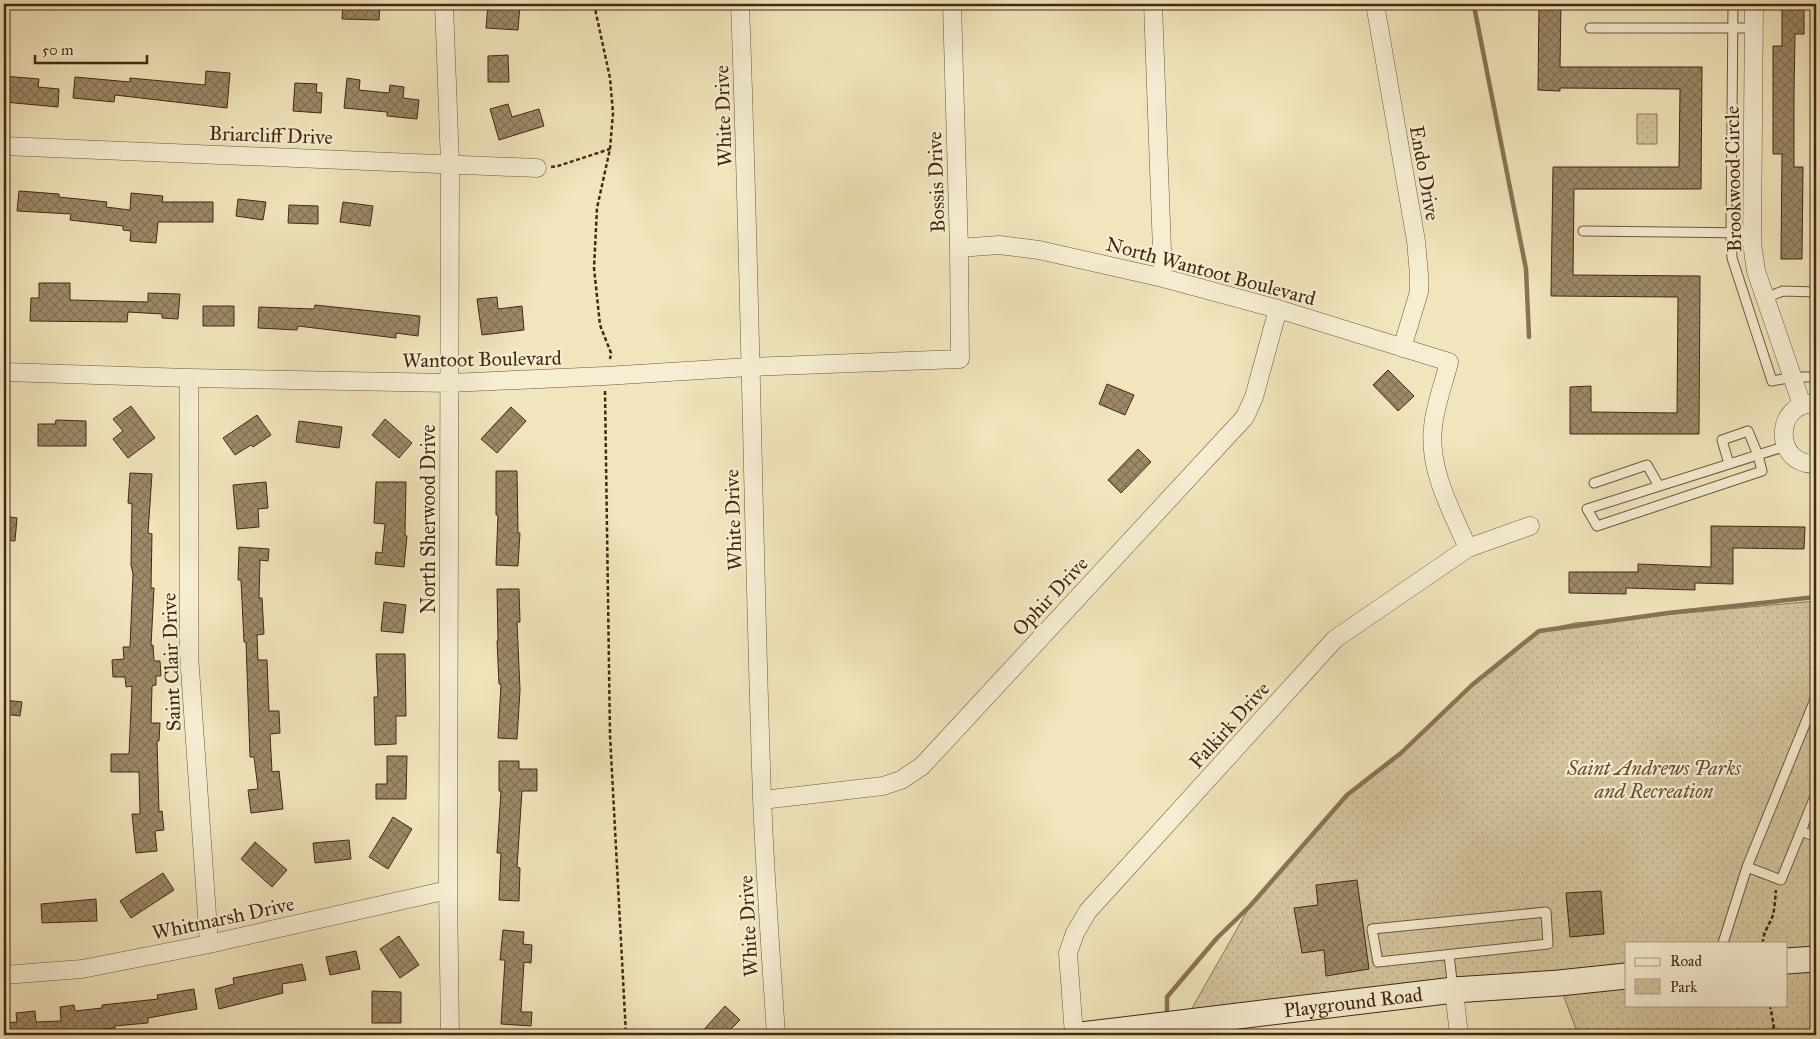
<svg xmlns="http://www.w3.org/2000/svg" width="1820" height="1039" font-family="'IM FELL Great Primer',serif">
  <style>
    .park { fill: url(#park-dots); stroke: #8c7658; fill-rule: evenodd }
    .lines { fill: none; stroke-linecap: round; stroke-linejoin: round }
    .stream { stroke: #897355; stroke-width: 4.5 }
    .building { fill: url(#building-cross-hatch); stroke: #452812 }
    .lane-casing { stroke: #70573c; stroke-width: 11 }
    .street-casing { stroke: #70573c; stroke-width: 19 }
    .secondary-casing { stroke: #452812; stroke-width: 27 }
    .path { stroke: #452812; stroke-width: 2.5; stroke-dasharray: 4 2.5; stroke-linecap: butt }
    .lane { stroke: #f6eed3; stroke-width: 9 }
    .street { stroke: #f6eed3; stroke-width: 18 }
    .secondary { stroke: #f6eed3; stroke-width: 25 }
    .labels { text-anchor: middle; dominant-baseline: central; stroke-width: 4.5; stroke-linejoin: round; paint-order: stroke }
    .street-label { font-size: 20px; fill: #452812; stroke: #f6eed3 }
    .park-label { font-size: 20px; font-style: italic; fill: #694f35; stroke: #f6eed3 }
  </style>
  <defs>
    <pattern id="park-dots" width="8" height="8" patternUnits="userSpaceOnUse" patternTransform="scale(1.25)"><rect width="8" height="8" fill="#d4c59e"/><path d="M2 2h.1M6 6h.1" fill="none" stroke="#b7a987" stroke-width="1.8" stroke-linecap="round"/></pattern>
    <pattern id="building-cross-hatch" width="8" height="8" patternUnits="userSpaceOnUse" patternTransform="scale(1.25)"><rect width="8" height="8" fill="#9e8a6a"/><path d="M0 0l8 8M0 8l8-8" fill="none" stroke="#837156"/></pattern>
  </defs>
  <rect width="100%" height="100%" fill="#f1e5bb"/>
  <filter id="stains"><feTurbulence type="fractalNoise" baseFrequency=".004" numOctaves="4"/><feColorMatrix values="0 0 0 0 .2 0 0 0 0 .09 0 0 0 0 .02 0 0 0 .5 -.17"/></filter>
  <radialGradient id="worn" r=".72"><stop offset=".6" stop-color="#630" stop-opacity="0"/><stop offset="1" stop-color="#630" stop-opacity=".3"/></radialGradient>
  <path class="park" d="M1637,114H1657V144H1637Z
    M1816,601V1035H1578L1559,983L1183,1024L1250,906L1347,795L1401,753L1472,685L1539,631L1575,623ZM1626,943H1786V1005H1626Z"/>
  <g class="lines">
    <path class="stream" d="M1476,4L1475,11L1526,269L1529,337
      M1167,1012V997L1217,938L1250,906L1347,795L1401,753L1472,685L1539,631L1668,613L1816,597"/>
  </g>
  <path class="building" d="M343,4H380L379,20L342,19Z
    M488,4H520L518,30L486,28Z
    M1539,4H1561L1560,67H1702L1701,189H1574L1573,275L1700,276L1699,434H1570V387L1591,386V412L1677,413L1678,297L1551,296L1553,167H1679L1680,89L1560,88V91L1538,90Z
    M1782,4H1804V34H1795L1794,94V167H1803L1802,259H1781L1782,154H1773V46H1782Z
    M508,55L509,82H488V56Z
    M206,71L230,73L227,108L115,95L114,102L73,98L75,77L130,82V78L205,85Z
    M4,76L39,79L38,87L59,89L58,107L4,102Z
    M347,78L360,80L359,90L389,93L390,85L404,87L403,98L419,100L417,119L387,116V112L344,108Z
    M295,83L317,84L316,92L322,93L321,113L293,111Z
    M508,104L512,117L539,109L544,126L499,140L490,109Z
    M19,191L59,194V197L107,202L106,207L130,210L131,193L163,196L162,202H213V222H158L156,243L130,241L131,231L123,230V226L70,220L71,214L17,211Z
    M238,199L266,202L263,220L236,216Z
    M343,202L373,206L370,226L340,222Z
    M289,205L318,206V224L288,223Z
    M39,283H70V300L148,302V293L180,294L178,319L162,318V314L128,312L127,322L30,321L31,298H39Z
    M497,297L498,309L522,306L524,330L482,335L477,299Z
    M315,305L420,316L418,336L396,333V338L298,326L297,330L258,328L259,307L314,309Z
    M203,306H234V326H203Z
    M1388,370L1414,396L1398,411L1373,385Z
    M1107,384L1134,395L1125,415L1099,404Z
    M131,406L155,438L128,458L113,439L123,431L113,419Z
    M511,407L526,421L497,453L481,439Z
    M257,415L271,435L253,447L251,445L235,455L223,438Z
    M385,419L412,443L399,458L372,435Z
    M56,420L86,421V446H38V424H55Z
    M299,421L342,427L339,448L296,442Z
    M1138,449L1151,462L1121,493L1108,480Z
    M496,471H517L518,533H520L518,566L496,565L498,515H496Z
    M130,473L152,474L148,533L152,534L151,588H154L151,646L153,645L154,661H160L161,676H156V685L152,686L151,723H160L159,741H157L159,812L162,811L164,830L155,831L157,851L136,853L132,814H140L139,772H111V754H129L132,686L126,687L125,677H113L112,660L124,659L123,647H130L133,574L131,565L132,504L128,503Z
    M266,482L268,508L258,509L259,527L237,529L233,485Z
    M376,482H406L405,535L407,536L404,567L375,564L376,552L382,553L385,524L374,523Z
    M4,516L17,518L15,541L4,540Z
    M1711,526L1805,527L1804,549L1733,548V584L1695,583V590L1626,588V594L1569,593V572H1638V564L1711,567Z
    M239,547L269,549L268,561L260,560L259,598H262L264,634L257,635L258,660H267L269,711H279L280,733L270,734L272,772L279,771L283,809L251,813L248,790L258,789L254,757H250L246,642H244L241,580H238Z
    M497,589H519L520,622H517L520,690L517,739L498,738L501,684H499L497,641L498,640Z
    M384,602L406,605L403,633L381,631Z
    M376,654H405L406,716H396V744L375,745L374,697H378Z
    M4,700L22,702L20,716L4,714Z
    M387,756H407L406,799H376V784H387Z
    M499,761H519V769H537V791H522L517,867L520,868L519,901L499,900L501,853H497L501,791H499Z
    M393,817L412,829L388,869L369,857Z
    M349,840L351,859L315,863L313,843Z
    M255,842L287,870L272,887L241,859Z
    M163,873L174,890L131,918L120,901Z
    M1357,880L1369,969L1326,976L1324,950L1302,953L1294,908L1318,905L1316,885Z
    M1601,891L1604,934L1570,937L1566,893Z
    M96,899L97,921L42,923L41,904Z
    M503,930L524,932L523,944L532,945L531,963L524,962L521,1012H532L531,1026L501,1024L505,960H500Z
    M399,936L419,965L400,978L380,949Z
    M356,951L360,969L330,975L326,957Z
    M302,964L306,980L282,984L283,993L219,1009L215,989L234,984L233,978Z
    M194,989L197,1009L148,1018V1023L115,1026V1028L25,1035H4V1023L17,1022L16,1013L35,1011L36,1022L61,1021L60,1007L74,1005L75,1011L102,1008V1005L158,999L157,995Z
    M372,991L401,992V1023H372Z
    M725,1006L740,1020L725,1035H699Z"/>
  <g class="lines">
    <g class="lane-casing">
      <path id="lane" d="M1733,4L1731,233L1732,258L1772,381L1793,377H1816
        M1590,28H1754
        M1583,231L1752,233
        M1765,298L1783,291L1816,292
        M1729,464L1722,440L1748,431L1758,455L1762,471L1597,526L1587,509C1653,488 1719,467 1786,446
        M1594,483L1647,465L1659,486
        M1801,831L1816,837
        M1747,867L1781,880L1816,794
        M1546,912L1548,944L1378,962L1372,929Z
        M1723,943L1747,867L1816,697
        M1449,955L1453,989"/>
    </g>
    <g class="street-casing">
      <path id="street" d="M444,4L450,164L448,890L450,1035
        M740,4C750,268 753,533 762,797C765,876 771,956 776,1035
        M1153,4L1163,278
        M1375,4L1416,241L1419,275V292L1402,348
        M1754,4L1752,243L1756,271L1802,405
        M4,146L537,168
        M959,248L999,245L1039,250L1163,278L1278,309L1449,362C1444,383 1435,405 1433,427C1428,469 1451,510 1468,548
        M4,372L189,378L450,383L605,376L749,367L960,359L959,248L952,4
        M189,378V654L209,944
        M1816,404C1774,400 1772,466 1816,464
        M762,800L883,786L901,780L922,766L1245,417L1254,397L1278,309
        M4,975L82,969L209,944L448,890
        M1454,990L1459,1035
        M1074,1035L1068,953L1075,933L1088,911L1335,639L1468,548L1530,526"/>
    </g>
    <g class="secondary-casing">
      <g id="secondary">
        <path d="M1786,961L1816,959"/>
        <path id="s1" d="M1081,1035L1454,990L1559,983L1626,976"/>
      </g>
    </g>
    <path class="path" d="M594,4L610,78L613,113L610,149L597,208L594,268L600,325L611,353L610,359
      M551,167L558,166L610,149
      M605,391L610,735L626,1035
      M1763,943C1762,934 1770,924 1773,915C1775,907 1775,898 1776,890
      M1770,1005L1774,1027L1785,1035
      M1761,1035L1774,1027"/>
    <use href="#lane" class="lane"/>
    <use href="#street" class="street"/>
    <use href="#secondary" class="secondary"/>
  </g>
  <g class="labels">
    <g class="street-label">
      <text transform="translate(723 116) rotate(-92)">White Drive</text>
      <text transform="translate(271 135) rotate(2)">Briarcliff Drive</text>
      <text transform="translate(1425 173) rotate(80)">Endo Drive</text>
      <text transform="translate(1733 179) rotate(-91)">Brookwood Circle</text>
      <text transform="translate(936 182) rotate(-92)">Bossis Drive</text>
      <text transform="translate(1211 271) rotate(15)">North Wantoot Boulevard</text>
      <text transform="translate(482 359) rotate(-1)">Wantoot Boulevard</text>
      <text transform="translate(428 519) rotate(-90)">North Sherwood Drive</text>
      <text transform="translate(733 520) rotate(-92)">White Drive</text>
      <text transform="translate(1050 596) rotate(-47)">Ophir Drive</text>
      <text transform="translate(171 662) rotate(-92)">Saint Clair Drive</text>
      <text transform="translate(1229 725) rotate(-48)">Falkirk Drive</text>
      <text transform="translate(223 918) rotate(-12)">Whitmarsh Drive</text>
      <text transform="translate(748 926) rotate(-93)">White Drive</text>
      <text stroke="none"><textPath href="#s1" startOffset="274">Playground Road</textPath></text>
    </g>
    <g class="park-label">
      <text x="1654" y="768">Saint Andrews Parks<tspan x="1654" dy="23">and Recreation</tspan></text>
    </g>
  </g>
  <rect width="1820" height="1039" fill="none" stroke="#f1e5bb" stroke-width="20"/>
  <rect x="5" y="5" width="1810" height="1029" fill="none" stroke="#452812" stroke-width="2.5"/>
  <rect x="10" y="10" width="1800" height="1019" fill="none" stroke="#452812"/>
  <rect x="1625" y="942" width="162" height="65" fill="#f6eed3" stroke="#af9f86"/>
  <rect x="1635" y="958" width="25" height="8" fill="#f6eed3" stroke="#af9f86"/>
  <text x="1670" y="966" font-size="15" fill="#452812">Road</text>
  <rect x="1635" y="979" width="25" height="15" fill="url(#park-dots)" stroke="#af9f86"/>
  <text x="1670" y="992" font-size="15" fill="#452812">Park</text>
  <path d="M35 55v8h112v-8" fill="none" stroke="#452812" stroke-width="2.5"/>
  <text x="42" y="55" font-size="15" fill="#452812" stroke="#f6eed3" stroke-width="4" paint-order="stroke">50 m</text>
  <rect width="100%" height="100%" filter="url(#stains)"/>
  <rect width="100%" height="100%" fill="url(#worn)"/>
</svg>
